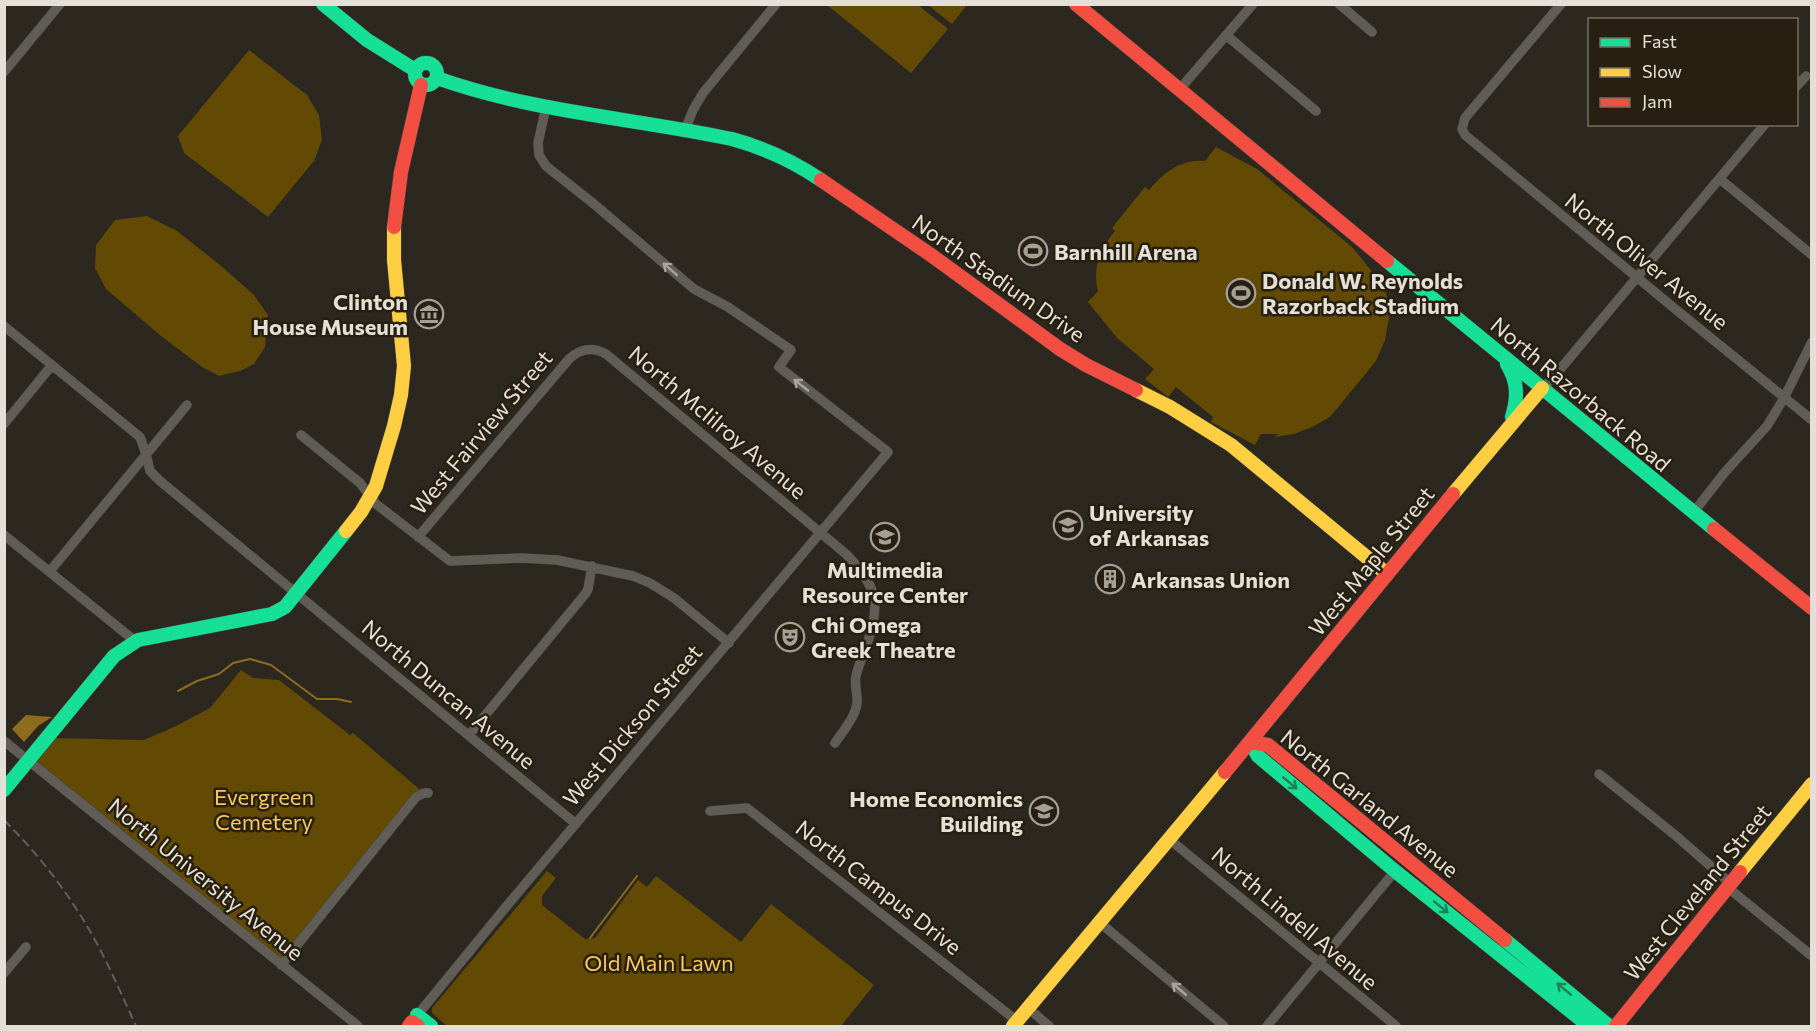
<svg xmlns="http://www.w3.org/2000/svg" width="1816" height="1031" font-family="Commissioner,sans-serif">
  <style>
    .green { fill: #624904 }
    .water { fill: #8d6c1d }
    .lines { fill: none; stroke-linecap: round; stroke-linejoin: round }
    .stream { stroke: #8d6c1d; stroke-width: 2 }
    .street-casing { stroke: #4a463f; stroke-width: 10 }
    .fast-casing { stroke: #4a463f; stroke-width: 15 }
    .slow-casing { stroke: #4a463f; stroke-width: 15 }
    .jam-casing { stroke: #4a463f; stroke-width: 15 }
    .street { stroke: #605d56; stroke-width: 9 }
    .fast { stroke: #16e098; stroke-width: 14 }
    .slow { stroke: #ffcf43; stroke-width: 14 }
    .jam { stroke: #f24e42; stroke-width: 14 }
    .rail { stroke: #615e57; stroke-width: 2; stroke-dasharray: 9 4.5; stroke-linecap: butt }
    .oneway { stroke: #a9a59d }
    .oneway2 { stroke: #1e8054 }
    .labels { text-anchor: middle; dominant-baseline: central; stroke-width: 5; stroke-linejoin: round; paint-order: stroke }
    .poi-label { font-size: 22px; font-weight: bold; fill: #e5e0d7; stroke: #272011; text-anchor: start }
    .street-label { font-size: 22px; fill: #e5e0d7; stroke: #272011 }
    .park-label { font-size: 22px; fill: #f9c759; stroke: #272011 }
  </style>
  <rect width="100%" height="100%" fill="#2c2820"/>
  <path class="green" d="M827,5H918L948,29L911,73Z
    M928,5L967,4V5L952,24Z
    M249,50L307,95L319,115L322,140L314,161L268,217L184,153L178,136Z
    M1216,147L1257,169L1352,247L1380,281L1387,296L1389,318L1385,340L1376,361L1330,417L1312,427L1294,434L1274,437L1279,434H1261L1255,445L1211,422L1213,417L1176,387L1168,397L1145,379L1154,369L1117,338L1088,302L1098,291C1092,268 1100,249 1115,231L1112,228L1145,187L1149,190C1164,172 1181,159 1205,161Z
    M147,216L177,231L220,265L254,295L268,315L265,347L254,364L240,371L219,376L202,367L161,336L106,289L95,268L96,245L115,220Z
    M241,670L253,678L279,680L350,735L353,733L424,793L281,965L29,761L48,738L144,740L176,726L210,708Z
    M547,871L556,878L542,896V905L585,939L595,938L638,880L647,887L656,876L741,942L771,904L874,985L841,1026H447L432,1013V1008Z"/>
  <path class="water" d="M26,715L52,717L38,726L24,742L12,729Z"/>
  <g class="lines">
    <path class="stream" d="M178,691L197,681L219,674L233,663L250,659L271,665L317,699H337L351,702
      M590,938L637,876"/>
    <g class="street-casing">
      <path id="street" d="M1339,4L1372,32
        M1561,4L1465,118L1462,129L1465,135L1674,308L1812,420
        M1226,35L1316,111
        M4,72L60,4
        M1796,87L1806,76
        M1179,90L1253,4
        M685,130L693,110L703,93L776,4
        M1720,179L1812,255
        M4,326L140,437L146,454L150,471L160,481L576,824
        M1542,388L1552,379L1765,124
        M4,424L52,365
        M301,435L360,483L376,504L450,561L522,558L557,560L633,576L650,583L674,598L729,643
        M1693,513L1725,472L1767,426L1784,398L1812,342
        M4,535L135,641
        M418,537L569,359C580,349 592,346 606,354L846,554C879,588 881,605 865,650C862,658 858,667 856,676C854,684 858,694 857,703C855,718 843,731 835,743
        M50,571L187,405
        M469,735L586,593L588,589L592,566
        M4,741L358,1026
        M1599,774L1675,835L1730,883
        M710,811L747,808L1017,1021
        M1169,839L1396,1026
        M1727,887L1812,956
        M1099,922L1224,1026
        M281,965L416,797L424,793H428
        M4,973L26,947
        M1028,1008L1049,1026
        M415,1018L505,908L888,452L779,367L791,350L728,307L694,289L594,204L546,166L539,155L538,143L546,107
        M1267,1026L1395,871"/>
    </g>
    <g class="fast-casing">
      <path id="fast" d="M323,4L367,40L415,70
        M415 74a11 11 0 1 1 22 0a11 11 0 1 1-22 0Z
        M437,78C532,112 633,118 732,139C765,148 793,161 821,180
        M1387,261L1714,529
        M1507,364C1518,382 1518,397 1512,417
        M1250,742L1258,756L1395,871L1589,1026
        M4,790L114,656L138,640L272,614L285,607L346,531
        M1505,940L1609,1026
        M417,1015L431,1026"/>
    </g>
    <g class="slow-casing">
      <path id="slow" d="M1136,390L1170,407L1231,445L1387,574
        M1453,494L1542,388
        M346,531L361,512L376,486L394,426L401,395L404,366L394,260V227
        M1740,872L1812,784
        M1013,1026L1225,772"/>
    </g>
    <g class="jam-casing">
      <path id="jam" d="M1076,4L1387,261
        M821,180L931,255L1060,349L1086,365L1136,390
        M394,227L401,172L421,85
        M1714,529L1812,608
        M1250,742L1268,745L1505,940
        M1225,772L1453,494
        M409,1026L412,1022L418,1026
        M1616,1026L1740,872"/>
    </g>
    <use href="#street" class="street"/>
    <use href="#fast" class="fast"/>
    <use href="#slow" class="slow"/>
    <use href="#jam" class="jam"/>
    <path class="rail" d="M4,820C32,848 56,877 77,910C101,946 118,987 136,1026"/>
  </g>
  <defs><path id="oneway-shaft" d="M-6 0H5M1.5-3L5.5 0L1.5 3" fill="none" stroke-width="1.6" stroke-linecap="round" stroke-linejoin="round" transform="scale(1.5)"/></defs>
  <g class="oneway">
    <use href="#oneway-shaft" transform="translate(670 269) rotate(-139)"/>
    <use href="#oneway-shaft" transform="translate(801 385) rotate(-142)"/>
    <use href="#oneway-shaft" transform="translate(1179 989) rotate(-140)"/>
  </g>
  <g class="oneway2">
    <use href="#oneway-shaft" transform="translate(1290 783) rotate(40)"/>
    <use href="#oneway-shaft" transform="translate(1441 907) rotate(39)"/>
    <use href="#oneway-shaft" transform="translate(1564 989) rotate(-140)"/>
  </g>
  <defs>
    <g id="stadium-ring" transform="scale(1.5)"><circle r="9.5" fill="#272011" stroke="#a4a097" stroke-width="1.5"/><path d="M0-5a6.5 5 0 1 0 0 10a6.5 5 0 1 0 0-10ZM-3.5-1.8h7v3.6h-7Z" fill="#a4a097"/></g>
    <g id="museum-ring" transform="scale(1.5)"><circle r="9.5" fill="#272011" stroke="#a4a097" stroke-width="1.5"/><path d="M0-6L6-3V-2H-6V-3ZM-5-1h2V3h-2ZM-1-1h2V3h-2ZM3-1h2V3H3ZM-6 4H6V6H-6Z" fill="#a4a097"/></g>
    <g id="university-ring" transform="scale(1.5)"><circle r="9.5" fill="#272011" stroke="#a4a097" stroke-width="1.5"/><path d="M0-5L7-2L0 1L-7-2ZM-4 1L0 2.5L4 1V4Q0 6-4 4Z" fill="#a4a097"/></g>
    <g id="building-ring" transform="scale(1.5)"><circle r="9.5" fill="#272011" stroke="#a4a097" stroke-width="1.5"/><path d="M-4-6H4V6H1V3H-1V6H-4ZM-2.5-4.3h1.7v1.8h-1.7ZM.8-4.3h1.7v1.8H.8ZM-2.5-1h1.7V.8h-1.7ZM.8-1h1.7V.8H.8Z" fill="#a4a097"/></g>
    <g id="theatre-ring" transform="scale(1.5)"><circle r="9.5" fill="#272011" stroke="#a4a097" stroke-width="1.5"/><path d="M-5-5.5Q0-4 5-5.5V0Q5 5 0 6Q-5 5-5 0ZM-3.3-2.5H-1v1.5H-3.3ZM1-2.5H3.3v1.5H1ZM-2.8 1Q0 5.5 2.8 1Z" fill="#a4a097"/></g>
  </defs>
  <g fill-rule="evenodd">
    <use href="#stadium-ring" x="1033" y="251"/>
    <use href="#stadium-ring" x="1241" y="293"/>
    <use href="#museum-ring" x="429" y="314"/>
    <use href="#university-ring" x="1068" y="525"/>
    <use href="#university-ring" x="885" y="537"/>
    <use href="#building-ring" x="1110" y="579"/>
    <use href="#theatre-ring" x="790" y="637"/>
    <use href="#university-ring" x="1044" y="811"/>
  </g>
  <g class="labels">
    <g class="poi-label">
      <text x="1054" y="251">Barnhill Arena</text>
      <text x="1262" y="280">Donald W. Reynolds<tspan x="1262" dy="25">Razorback Stadium</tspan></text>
      <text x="408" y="301" text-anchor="end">Clinton<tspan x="408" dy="25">House Museum</tspan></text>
      <text x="1089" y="512">University<tspan x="1089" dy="25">of Arkansas</tspan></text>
      <text x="885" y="569" text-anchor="middle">Multimedia<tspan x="885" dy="25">Resource Center</tspan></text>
      <text x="1131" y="579">Arkansas Union</text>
      <text x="811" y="624">Chi Omega<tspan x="811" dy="25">Greek Theatre</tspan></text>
      <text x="1023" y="798" text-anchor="end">Home Economics<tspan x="1023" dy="25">Building</tspan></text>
    </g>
    <g class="street-label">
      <text transform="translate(1647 261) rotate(39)">North Oliver Avenue</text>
      <text transform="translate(999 278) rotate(35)">North Stadium Drive</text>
      <text transform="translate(1581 394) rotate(40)">North Razorback Road</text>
      <text transform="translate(718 422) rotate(40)">North McIilroy Avenue</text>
      <text transform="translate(481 432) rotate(-50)">West Fairview Street</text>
      <text transform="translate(1371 561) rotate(-51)">West Maple Street</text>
      <text transform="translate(449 694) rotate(40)">North Duncan Avenue</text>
      <text transform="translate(632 725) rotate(-50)">West Dickson Street</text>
      <text transform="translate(1370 803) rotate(39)">North Garland Avenue</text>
      <text transform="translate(206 879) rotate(39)">North University Avenue</text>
      <text transform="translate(879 887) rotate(38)">North Campus Drive</text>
      <text transform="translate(1697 892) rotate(-51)">West Cleveland Street</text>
      <text transform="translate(1295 918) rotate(40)">North Lindell Avenue</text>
    </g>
    <g class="park-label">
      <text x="264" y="796">Evergreen<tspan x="264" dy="25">Cemetery</tspan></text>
      <text x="659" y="962">Old Main Lawn</text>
    </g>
  </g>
  <rect width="1816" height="1031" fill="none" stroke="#e5e0d7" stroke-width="12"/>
  <rect x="1588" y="18" width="210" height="108" fill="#272011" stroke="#736d60" stroke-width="1.5"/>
  <rect x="1600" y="38" width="30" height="9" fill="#16e098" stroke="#736d60" stroke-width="1.5"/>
  <text x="1642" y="48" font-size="18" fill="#e5e0d7">Fast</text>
  <rect x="1600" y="68" width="30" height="9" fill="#ffcf43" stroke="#736d60" stroke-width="1.5"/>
  <text x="1642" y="78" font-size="18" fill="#e5e0d7">Slow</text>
  <rect x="1600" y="98" width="30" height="9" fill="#f24e42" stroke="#736d60" stroke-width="1.5"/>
  <text x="1642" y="108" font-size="18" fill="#e5e0d7">Jam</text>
</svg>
